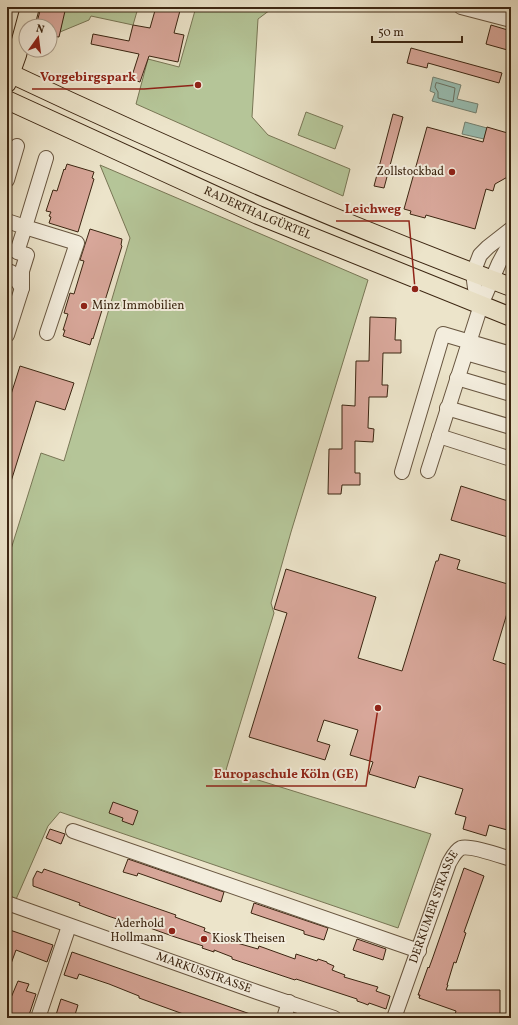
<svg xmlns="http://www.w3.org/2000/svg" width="518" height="1025" font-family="Vollkorn,serif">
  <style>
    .green { fill: #b5c598; stroke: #787655 }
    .water { fill: #99bfb4; stroke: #748273 }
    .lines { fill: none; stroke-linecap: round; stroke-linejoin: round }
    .shore { stroke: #6a7263; stroke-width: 1 }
    .building { fill: #d8a79a; stroke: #3c2612 }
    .minor-casing { stroke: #685640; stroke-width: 16 }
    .major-casing { stroke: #3c2612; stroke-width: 20 }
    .minor { stroke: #f3eddd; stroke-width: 14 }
    .major { stroke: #ece4ca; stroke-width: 18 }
    .poi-dot { fill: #8f2418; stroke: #f3eddd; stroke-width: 1.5 }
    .labels { text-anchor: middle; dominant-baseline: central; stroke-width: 4; stroke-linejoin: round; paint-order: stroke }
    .poi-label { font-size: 12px; fill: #3c2612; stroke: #f3eddd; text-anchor: end }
    .street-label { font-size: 12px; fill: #3c2612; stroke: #f3eddd }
    .leader { fill: none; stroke: #8f2418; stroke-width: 1.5 }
    .callout-dot { fill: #8f2418; stroke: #f3eddd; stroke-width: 1.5 }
    .callout-label { font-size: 13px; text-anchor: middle; font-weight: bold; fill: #8f2418; stroke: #f3eddd; stroke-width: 4; stroke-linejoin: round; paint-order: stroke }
  </style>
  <rect width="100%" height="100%" fill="#ece4ca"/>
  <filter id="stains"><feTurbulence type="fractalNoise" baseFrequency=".005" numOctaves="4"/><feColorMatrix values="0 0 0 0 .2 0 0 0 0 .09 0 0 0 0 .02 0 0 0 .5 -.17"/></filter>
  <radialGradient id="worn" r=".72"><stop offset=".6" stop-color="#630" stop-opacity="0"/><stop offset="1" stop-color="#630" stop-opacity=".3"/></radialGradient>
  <path class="green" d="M64,7H156L155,11L138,8L133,25L91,16L89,20L60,32L64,11H63Z
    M196,7H274L258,19L252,117L268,135L350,169L343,196L136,104L148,59L179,67Z
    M306,112L343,126L335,149L298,135Z
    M100,165L368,280L291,532L271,603L274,613L226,770L431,834L398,928L60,812L48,826L7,920V562L41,453L64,461L130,238Z"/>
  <path class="water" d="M433,77L461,85L457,99L478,104L476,113L432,101L435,93L430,91Z
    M465,122L487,128L484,139L462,134Z"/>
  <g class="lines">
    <path class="shore" d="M438,83L455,88L453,102L438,98V92L435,87L436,83Z"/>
  </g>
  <path class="building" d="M41,7H64L63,11H65L59,37L50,36V26H36Z
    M156,7H181L174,33L184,35L178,62L149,56L140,82L131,79L139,54L91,44L93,34L129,41L133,25L150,28Z
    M491,25L511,31V51L486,44Z
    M411,48L502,73L499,83L428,63L427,68L407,63Z
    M393,114L403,117L384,188L374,186Z
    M427,127L483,142L487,127L511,134V175L495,184L493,191L486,189L475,229L426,215L425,218L410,214L411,211L404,209Z
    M67,164L94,172L92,178L94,179L78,232L49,223L51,217L49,216L51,212L46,211L53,190L57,191L64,169L65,170Z
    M90,229L122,239L121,245L122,246L93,339L92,338L90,345L63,336L65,330H63L68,314L64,313L70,293L74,294L84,261L80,260Z
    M370,317L396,318L395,340H401V353H383L382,385H388L387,397H369L368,428L374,429L373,442L355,441V473H360V485H342L341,494H328L329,449H342V405L355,406L356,361H369Z
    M20,366L74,383L65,410L36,401L9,488H7V407Z
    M461,486L511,502V538L451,520Z
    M440,554L460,560L457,569L511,585V600L493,660L511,666V831L489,825L486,836L463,829L466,817L455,814L463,789L419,776L415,788L369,774L373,762L350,755L358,730L324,720L317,741L330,745L325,760L249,737L287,613L274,609L286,569L376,597L358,658L402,671L436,561H438Z
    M113,802L138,811L133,825L122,821L123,818L109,813Z
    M50,829L65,834L61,844L46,838Z
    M128,859L224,892L221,902L138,873L137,876L123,872Z
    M464,868L484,876L464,932L466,933L456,963L454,962L447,985H448L446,990H500V1018H454L456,1011L419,998L420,995H418L428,967L429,968L433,957Z
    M44,869L176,915L175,917L205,928L204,931L237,943L258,949L259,946L295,959L296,954L317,961L318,959L327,962V963L334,966L332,970L345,975L344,977L378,987L376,991L390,996L386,1009L369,1003L368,1005L363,1003L357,1001V999L296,979L295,980L232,959V957L214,950V952L202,948L203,946L175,937L136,923L135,925L108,916L79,905L80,903L33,886V879L37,871L42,873Z
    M254,903L328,928L324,940L304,934V931L251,913Z
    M7,929L53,945L47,962L16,950L8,972H7Z
    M357,939L386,949L383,960L353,950Z
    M72,952L256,1016V1018H184L186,1015L139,998V996L109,984L79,974L77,979L64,975Z
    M18,981L29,984L26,991L36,994L28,1018H7V999L10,1000Z
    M61,999L78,1005L74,1018H55Z"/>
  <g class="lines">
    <g class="minor-casing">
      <g id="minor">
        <path d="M461,7L511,20"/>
        <path d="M46,158L25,227L77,243L47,333"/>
        <path d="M7,180L17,146"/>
        <path d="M7,221L25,227L17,252L27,255L22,271V288L7,335"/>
        <path d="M7,271L11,272L22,288"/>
        <path d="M481,305L475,288L473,273L480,255L488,247L511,229"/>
        <path d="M466,353L511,366"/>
        <path d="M457,378L511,394"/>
        <path d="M447,408L511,427"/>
        <path d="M439,436L511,459"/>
        <path d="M428,471L481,305L499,263L511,241"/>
        <path d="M402,472L443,334L511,354"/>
        <path d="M73,831L419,951"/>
        <path id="s1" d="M7,903L257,992L334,1018"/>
        <path d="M38,1018L69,926"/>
        <path d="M284,1018L289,1002"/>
        <path id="s2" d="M394,1018L449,863C452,858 455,851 461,848C470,845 501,856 511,859"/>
      </g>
    </g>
    <g class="major-casing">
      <g id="major">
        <path d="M7,72C172,150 340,223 511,287"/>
        <path d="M7,83L17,55L30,7"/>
        <path id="s3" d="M7,100L258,215L511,317"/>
      </g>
    </g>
    <use href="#minor" class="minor"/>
    <use href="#major" class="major"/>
  </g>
  <g class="poi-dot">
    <circle cx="452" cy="172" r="4"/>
    <circle cx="84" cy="306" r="4"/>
    <circle cx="172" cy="931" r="4"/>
    <circle cx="204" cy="939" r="4"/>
  </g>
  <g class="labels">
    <g class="poi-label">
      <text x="444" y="172">Zollstockbad</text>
      <text x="92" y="306" text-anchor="start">Minz Immobilien</text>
      <text x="164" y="924">Aderhold<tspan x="164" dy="14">Hollmann</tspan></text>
      <text x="212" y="939" text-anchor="start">Kiosk Theisen</text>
    </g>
    <g class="street-label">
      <text stroke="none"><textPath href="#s3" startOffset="275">RADERTHALGÜRTEL</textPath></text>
      <text stroke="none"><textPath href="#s2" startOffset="118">DERKUMER STRASSE</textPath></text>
      <text stroke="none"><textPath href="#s1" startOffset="209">MARKUSSTRASSE</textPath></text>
    </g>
  </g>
  <path class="leader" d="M198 85L144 89H32M415 289L409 221H336M378 708L366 786H206"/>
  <g class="callout-dot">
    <circle cx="198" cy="85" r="4"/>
    <circle cx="415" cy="289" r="4"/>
    <circle cx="378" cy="708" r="4"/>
  </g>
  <g class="callout-label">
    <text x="88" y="81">Vorgebirgspark</text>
    <text x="373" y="213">Leichweg</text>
    <text x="286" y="778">Europaschule Köln (GE)</text>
  </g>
  <rect width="518" height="1025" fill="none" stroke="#ece4ca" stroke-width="24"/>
  <rect x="8" y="8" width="502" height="1009" fill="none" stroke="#3c2612" stroke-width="2"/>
  <rect x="12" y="12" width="494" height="1001" fill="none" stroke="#3c2612"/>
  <g transform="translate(38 38) rotate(14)"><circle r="19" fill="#f3eddd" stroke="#aa9d8c"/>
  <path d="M0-3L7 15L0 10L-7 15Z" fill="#8f2418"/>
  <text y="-6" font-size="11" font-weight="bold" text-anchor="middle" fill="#3c2612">N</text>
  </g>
  <path d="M372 36v6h90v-6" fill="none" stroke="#3c2612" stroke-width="2"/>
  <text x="378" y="36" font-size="12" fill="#3c2612" stroke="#f3eddd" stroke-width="3" paint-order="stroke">50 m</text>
  <rect width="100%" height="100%" filter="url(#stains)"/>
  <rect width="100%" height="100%" fill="url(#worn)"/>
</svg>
